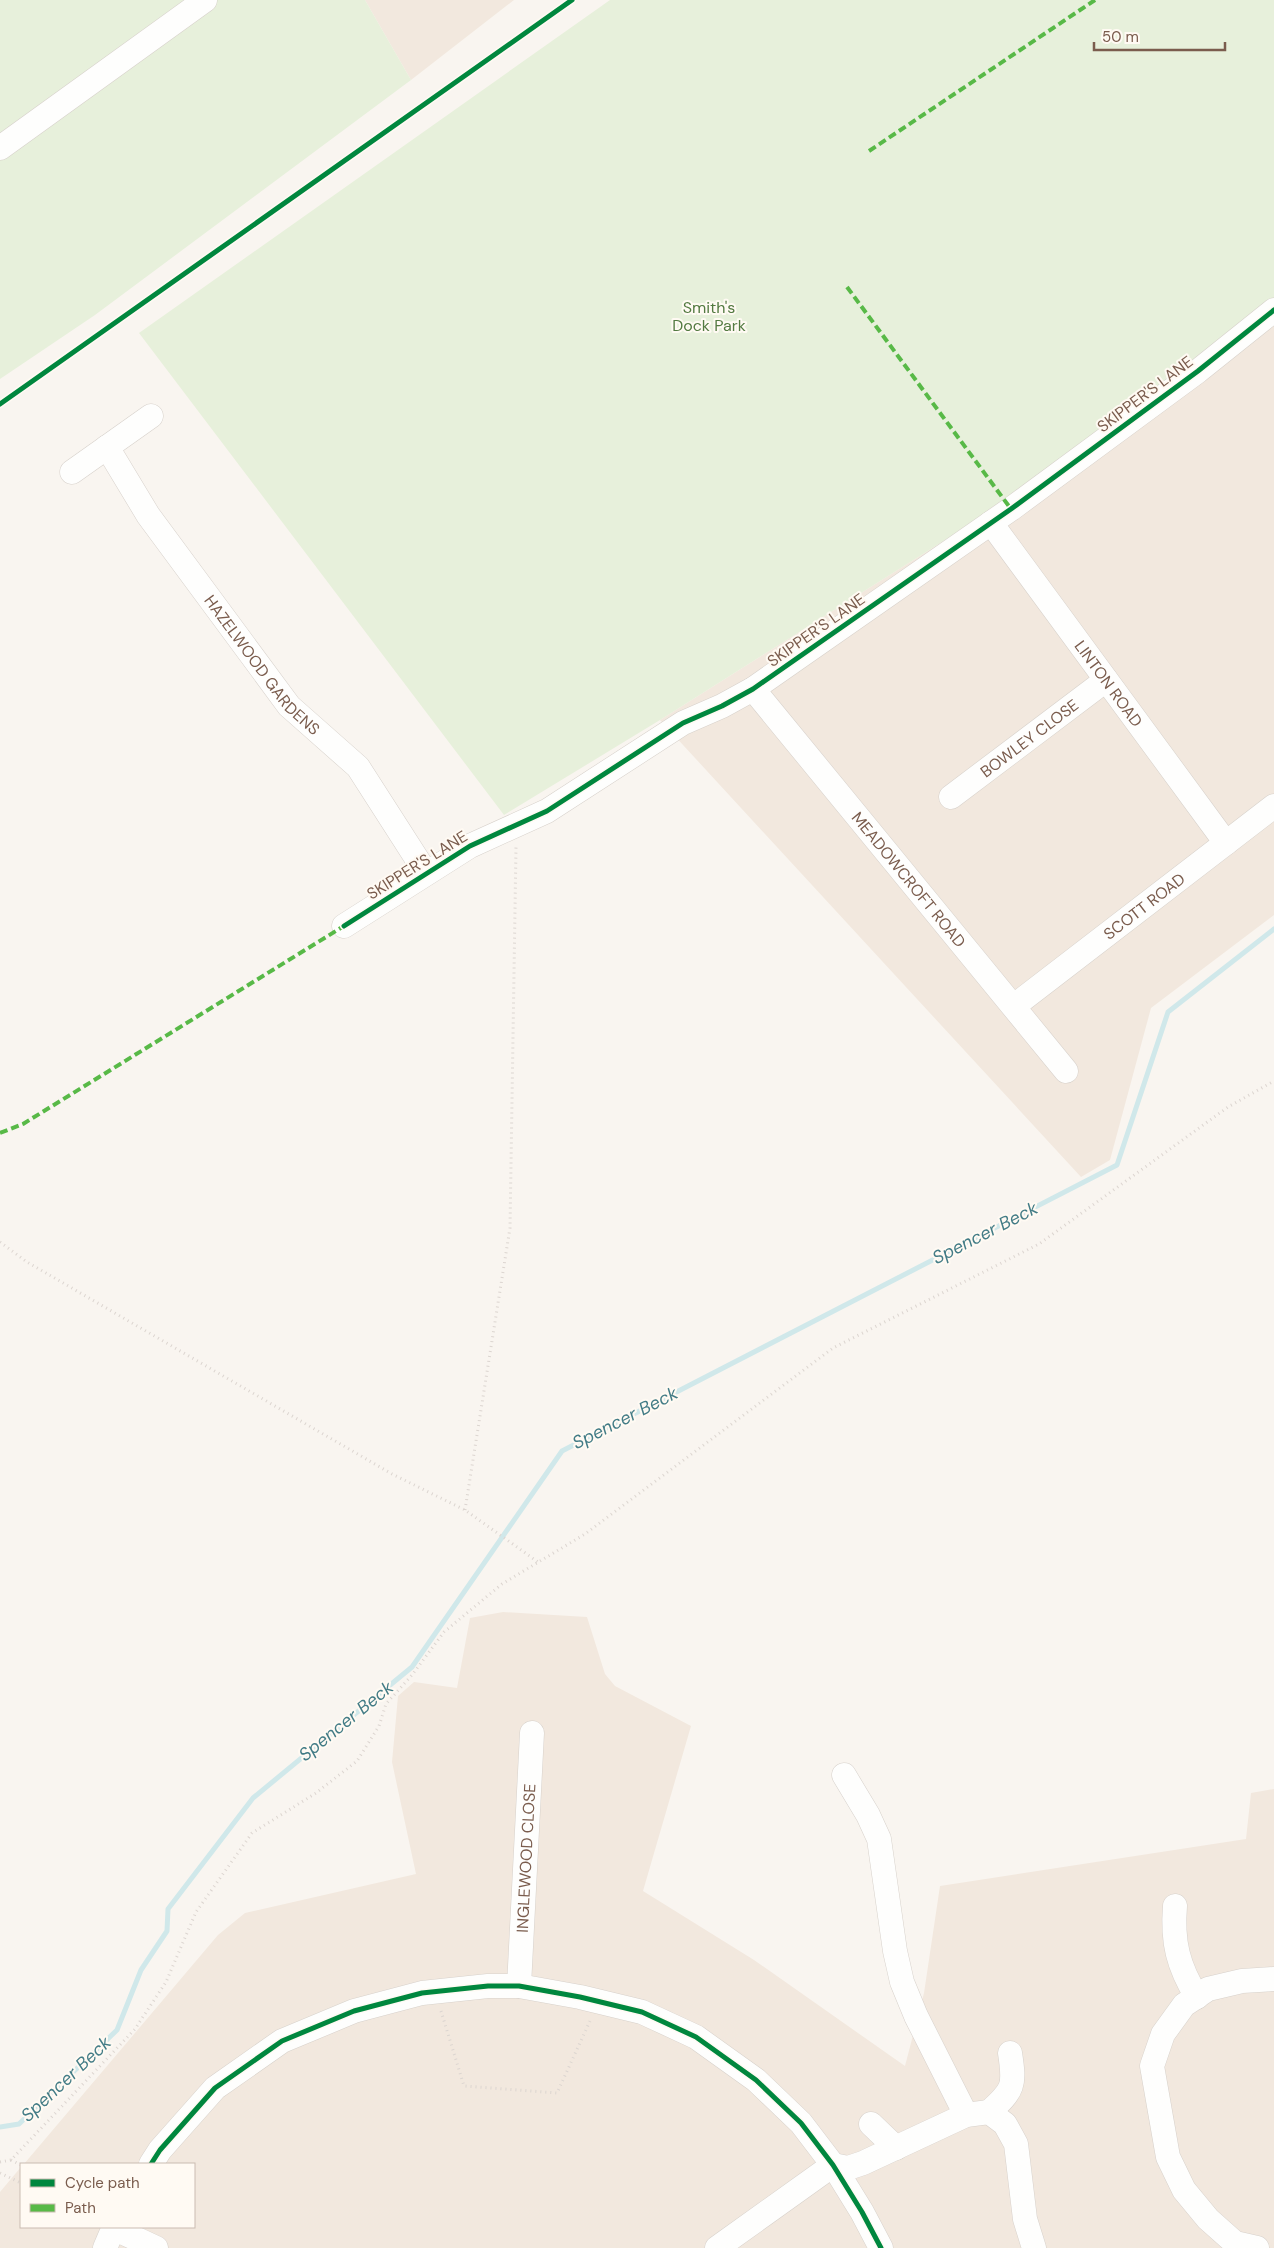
<svg xmlns="http://www.w3.org/2000/svg" width="1274" height="2248" font-family="'DM Sans',sans-serif">
  <style>
    .residential { fill: #f2e8de }
    .green { fill: #e7f0db }
    .lines { fill: none; stroke-linecap: round; stroke-linejoin: round }
    .stream { stroke: #d0e8ea; stroke-width: 5 }
    .minor-casing { stroke: #d7d1cb; stroke-width: 25 }
    .path { stroke: #dcd5d0; stroke-width: 3; stroke-dasharray: 1 4; stroke-linecap: butt }
    .minor { stroke: #fefefd; stroke-width: 24 }
    .quiet { stroke: #58b947; stroke-width: 4; stroke-dasharray: 8 4; stroke-linecap: butt }
    .cycleway-casing { stroke: #fffaf3; stroke-width: 8 }
    .cycleway { stroke: #00873e; stroke-width: 5 }
    .labels { text-anchor: middle; dominant-baseline: central; stroke-width: 4; stroke-linejoin: round; paint-order: stroke }
    .park-label { font-size: 16px; fill: #537a41; stroke: #fffaf3 }
    .street-label { font-size: 16px; fill: #7a5c4d; stroke: #fffaf3 }
    .water-label { font-size: 18px; font-style: italic; fill: #437c86; stroke: #fffaf3 }
  </style>
  <rect width="100%" height="100%" fill="#f9f5f0"/>
  <path class="residential" d="M365,0H514L411,80Z
    M1274,306V915L1151,1008L1110,1160L1081,1177L660,720L972,523Z
    M503,1612L587,1617L605,1674L615,1686L691,1726L643,1891L754,1960L905,2066L924,1993L940,1886L1246,1839L1251,1793L1274,1789V2248H0V2192L21,2167V2227H194V2164H24L218,1935L245,1913L416,1874L392,1762L398,1696L414,1682L457,1688L470,1618Z"/>
  <path class="green" d="M0,0H365L411,80L95,315L0,379Z
    M610,0H1274V306L972,523L660,720L504,815L139,333Z"/>
  <g class="lines">
    <path class="stream" d="M0,2127L19,2124L117,2030L141,1970L167,1931L168,1909L253,1798L412,1667L562,1451L1117,1165L1168,1012L1274,929"/>
    <g class="minor-casing">
      <g id="minor">
        <path d="M0,148L205,0"/>
        <path id="s1" d="M107,447L148,515L289,706L358,767L426,873"/>
        <path d="M72,472L151,416"/>
        <path id="s2" d="M991,523L1226,843"/>
        <path id="s3" d="M753,689L1066,1071"/>
        <path id="s4" d="M951,797L1106,680"/>
        <path d="M344,926L470,846L547,811L683,723L722,706L753,689L1011,509L1198,371L1274,310"/>
        <path id="s5" d="M1014,1006L1274,806"/>
        <path d="M844,1775L868,1815L879,1839L895,1951L902,1982L916,2016L966,2115"/>
        <path d="M1175,1906C1172,1942 1178,1966 1197,1997"/>
        <path id="s6" d="M519,1986L532,1733"/>
        <path d="M989,2112C1014,2090 1015,2085 1010,2053"/>
        <path d="M871,2124L896,2148"/>
        <path d="M151,2164L160,2150L215,2088L282,2041L354,2011L422,1993L488,1986H519L580,1997L642,2012L696,2037L756,2080L801,2123L833,2165L862,2212L881,2248"/>
        <path d="M113,2228L156,2248"/>
        <path d="M105,2248L114,2227"/>
        <path d="M717,2248L833,2165L848,2168L863,2163L966,2115L989,2112L1005,2124L1016,2144L1025,2219L1034,2248"/>
        <path d="M1257,2248L1235,2243L1208,2219L1184,2190L1168,2157L1152,2066L1163,2034L1184,2005L1208,1989L1242,1981L1274,1979"/>
      </g>
    </g>
    <path class="path" d="M0,1242L27,1262L392,1474L465,1510L538,1562
      M465,1510L510,1228L516,846
      M441,2011L464,2086L557,2093L590,2021
      M11,2160L21,2165
      M0,2162L11,2160L135,2029L166,1982L196,1912L252,1833L316,1793L357,1761L379,1726L386,1704L412,1675L444,1632L502,1584L585,1534L833,1348L1039,1244L1228,1107L1274,1081
      M0,2173L21,2183"/>
    <use href="#minor" class="minor"/>
    <path class="quiet" d="M869,151L1095,0
      M847,287L1011,509
      M0,1133L23,1124L344,926"/>
    <g class="cycleway-casing">
      <path id="cycleway" d="M0,404L572,0
        M344,926L470,846L547,811L683,723L722,706L753,689L1011,509L1198,371L1274,310
        M151,2164L160,2150L215,2088L282,2041L354,2011L422,1993L488,1986H519L580,1997L642,2012L696,2037L756,2080L801,2123L833,2165L862,2212L881,2248"/>
    </g>
    <use href="#cycleway" class="cycleway"/>
  </g>
  <g class="labels">
    <g class="park-label">
      <text x="709" y="307">Smith's<tspan x="709" dy="18">Dock Park</tspan></text>
    </g>
    <g class="street-label">
      <text transform="translate(1145 394) rotate(-37)">SKIPPER'S LANE</text>
      <text transform="translate(816 630) rotate(-35)">SKIPPER'S LANE</text>
      <text stroke="none"><textPath href="#s1" startOffset="268">HAZELWOOD GARDENS</textPath></text>
      <text stroke="none"><textPath href="#s2" startOffset="199">LINTON ROAD</textPath></text>
      <text stroke="none"><textPath href="#s4" startOffset="98">BOWLEY CLOSE</textPath></text>
      <text transform="translate(417 865) rotate(-32)">SKIPPER'S LANE</text>
      <text stroke="none"><textPath href="#s3" startOffset="246">MEADOWCROFT ROAD</textPath></text>
      <text stroke="none"><textPath href="#s5" startOffset="164">SCOTT ROAD</textPath></text>
      <text stroke="none"><textPath href="#s6" startOffset="128">INGLEWOOD CLOSE</textPath></text>
    </g>
    <g class="water-label">
      <text transform="translate(985 1233) rotate(-27)">Spencer Beck</text>
      <text transform="translate(625 1418) rotate(-27)">Spencer Beck</text>
      <text transform="translate(346 1721) rotate(-39)">Spencer Beck</text>
      <text transform="translate(66 2079) rotate(-43)">Spencer Beck</text>
    </g>
  </g>
  <rect x="20" y="2163" width="175" height="65" fill="#fffaf3" stroke="#cabbb1"/>
  <rect x="30" y="2179" width="25" height="8" fill="#00873e" stroke="#cabbb1"/>
  <text x="65" y="2188" font-size="15" fill="#7a5c4d">Cycle path</text>
  <rect x="30" y="2204" width="25" height="8" fill="#58b947" stroke="#cabbb1"/>
  <text x="65" y="2213" font-size="15" fill="#7a5c4d">Path</text>
  <path d="M1094 42v8h131v-8" fill="none" stroke="#7a5c4d" stroke-width="2.5"/>
  <text x="1102" y="42" font-size="15" fill="#7a5c4d" stroke="#fffaf3" stroke-width="4" paint-order="stroke">50 m</text>
</svg>
